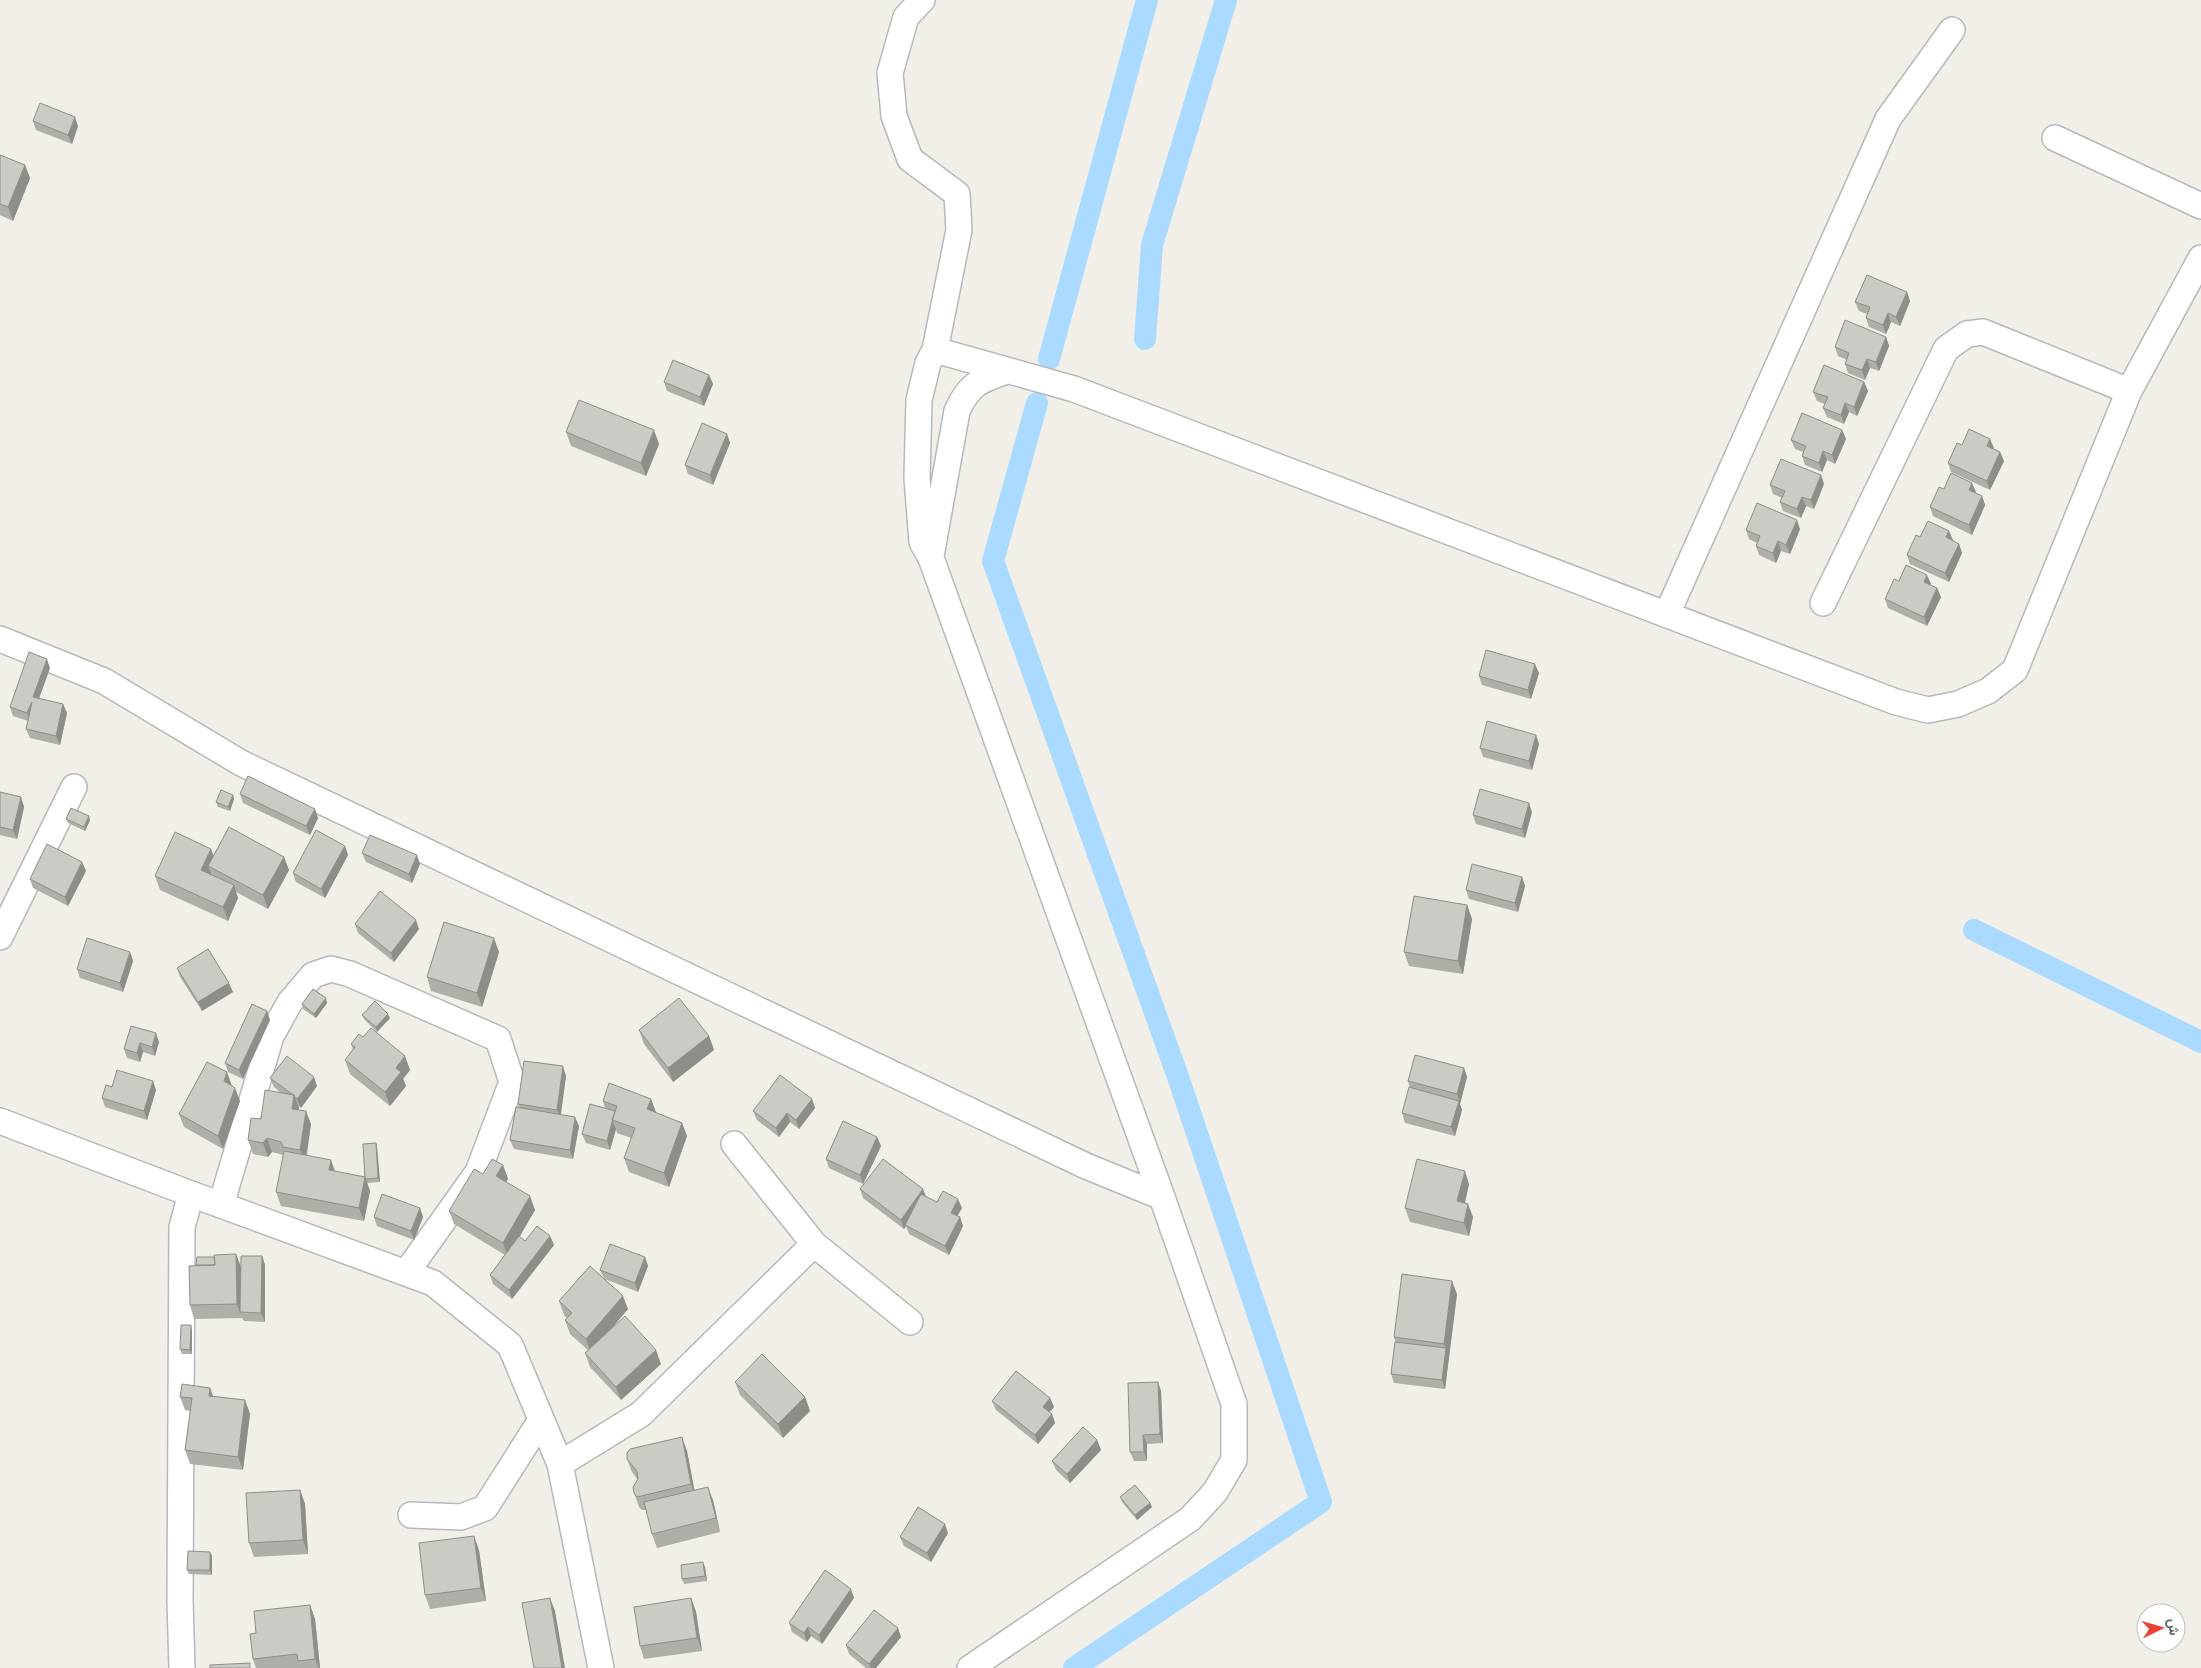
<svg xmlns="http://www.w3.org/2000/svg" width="2201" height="1668" font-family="Commissioner,Vazirmatn,sans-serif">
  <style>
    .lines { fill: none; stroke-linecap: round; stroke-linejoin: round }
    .canal { stroke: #aadaff; stroke-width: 22 }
    .street-casing { stroke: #b5b8bc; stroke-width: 28 }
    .street { stroke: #fff; stroke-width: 25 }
    .wall { fill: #afaea9 }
    .shaded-wall { fill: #8f8d8a }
    .building { fill: #cccac5; stroke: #8f8d8a }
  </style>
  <rect width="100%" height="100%" fill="#f1efe8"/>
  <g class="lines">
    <path class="canal" d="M1145,339L1152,245L1226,0
      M1049,359L1147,0
      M1037,403L993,561L1177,1074L1321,1502L1074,1668
      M1974,930L2201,1042"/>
    <g class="street-casing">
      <path id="street" d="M922,0L906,17L890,73L894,116L910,159L957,194L959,230L935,350L928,363L919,400L917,478L922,542L931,558L1162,1197L1234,1404V1460L1215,1492L1190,1519L970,1668
        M2055,138L2201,206
        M935,350L1074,389L1896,702L1928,710L1958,704L1988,691L2015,670L2129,391L2201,258
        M931,556L957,411C969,384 980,380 1007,371
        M1823,603L1946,349L1967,334L1983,332L2129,391
        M1667,614L1888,119L1952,30
        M0,639L104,681L241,763L1086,1166L1162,1197
        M0,937L74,787
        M0,1121L191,1194L433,1283L510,1345L560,1464L601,1668
        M221,1205L271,1036L290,1002L313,975L331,969L350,974L498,1039L512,1082L478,1172L406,1273
        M814,1244L910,1322
        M560,1464L641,1414L814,1244L734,1144
        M411,1515L461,1517L485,1508L541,1420
        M182,1668L180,1600L182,1227L191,1194"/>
    </g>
    <use href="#street" class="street"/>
  </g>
  <path class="wall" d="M33,121L78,126L72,144L36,130Z
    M0,155L25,165L30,178L13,221L0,215Z
    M1907,292L1910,301L1900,326L1891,322L1886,334L1869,327L1866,318L1867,314L1859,311L1855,302Z
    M1886,337L1889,346L1879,371L1870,368L1865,380L1848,373L1845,364L1847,360L1838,356L1835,347Z
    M709,375L713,384L704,406L667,391L664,382Z
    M1864,382L1868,391L1857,416L1849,412L1844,424L1827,417L1823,408L1825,404L1817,401L1813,392Z
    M1842,430L1846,439L1835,464L1827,460L1822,472L1805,465L1802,456L1803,452L1795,449L1791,440Z
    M566,432L659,444L646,476L571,446Z
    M727,434L730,443L713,485L688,474L685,465Z
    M1990,439L1993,449L2000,452L2004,461L1990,490L1951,472L1948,463L1962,445Z
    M1821,475L1824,484L1814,509L1806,506L1801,518L1783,511L1780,502L1782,498L1773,494L1770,485Z
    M1976,492L1975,493L1982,496L1985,505L1972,535L1933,516L1930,507Z
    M1800,529L1790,554L1781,551L1776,563L1759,555L1756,546L1757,543L1749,539L1746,530Z
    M1949,531L1952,541L1959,544L1962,553L1949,582L1910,564L1907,555L1920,537Z
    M1899,581L1931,584L1930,585L1937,588L1941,597L1927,626L1888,608L1885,599Z
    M50,668L39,699L63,704L67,713L60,745L30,738L26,729L28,721L13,716L10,707Z
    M1539,673L1531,699L1482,685L1479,676Z
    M1539,744L1532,770L1483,757L1480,748Z
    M0,792L21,797L24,807L17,839L0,835Z
    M240,794L318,818L310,835L243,803Z
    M233,795L234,799L230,811L218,807L216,802Z
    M1532,812L1525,838L1476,824L1473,815Z
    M66,819L90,820L85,831L68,823Z
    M345,846L348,855L325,898L296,882L293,873Z
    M362,853L420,864L412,883L366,862Z
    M213,856L284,857L289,870L268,909L236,892L238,898L228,921L160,890L155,876Z
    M82,862L86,871L68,906L33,888L30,879Z
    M1522,877L1525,886L1518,912L1469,899L1466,890Z
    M1467,905L1472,919L1463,974L1409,966L1404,952Z
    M355,924L419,929L394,962L358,933Z
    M130,952L133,961L123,992L80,978L77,969Z
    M499,952L482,1007L431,991L427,977Z
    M177,968L233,992L202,1011L180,977Z
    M327,1003L316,1018L303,1009L302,1004Z
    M267,1011L270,1020L243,1079L228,1072L225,1063Z
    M362,1015L390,1018L377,1032L364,1019Z
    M131,1026L159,1042L155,1056L143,1052L140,1062L127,1058L124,1049Z
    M639,1030L709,1036L714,1050L673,1082L644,1044Z
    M351,1044L410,1070L403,1079L406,1086L390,1106L350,1074L345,1060L353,1050Z
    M1464,1068L1467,1077L1460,1104L1459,1103L1462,1110L1455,1136L1405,1123L1402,1113L1410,1088L1408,1081Z
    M566,1076L561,1115L579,1126L573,1159L514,1149L510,1140L519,1108L518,1104Z
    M270,1078L317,1086L301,1108L298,1106L299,1110L311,1124L307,1155L336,1172L365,1177L370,1191L364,1221L281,1206L276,1192L283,1155L272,1152L268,1157L253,1154L248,1140L261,1119L281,1093L274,1087Z
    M232,1086L240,1101L223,1149L184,1127L179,1114Z
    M156,1090L147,1120L105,1107L102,1098Z
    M651,1099L655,1113L682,1123L687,1136L669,1187L629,1172L624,1158L631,1138L617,1133L616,1129L610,1150L586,1143L582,1134L605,1108L603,1101Z
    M812,1099L815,1108L799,1129L790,1122L779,1137L757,1120L753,1111Z
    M877,1137L881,1146L863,1184L926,1197L937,1202L962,1208L957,1216L960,1217L963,1226L949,1255L909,1234L906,1226L904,1229L863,1198L860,1189L863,1184L829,1168L826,1159Z
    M376,1143L377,1147L380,1182L367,1183L365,1179Z
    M503,1165L508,1179L506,1182L535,1210L519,1236L525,1241L550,1236L554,1245L512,1299L493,1284L490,1275L505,1255L454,1224L449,1211L483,1174Z
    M1469,1184L1465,1203L1473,1217L1469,1236L1410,1222L1405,1208Z
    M420,1208L423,1217L414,1240L377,1226L374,1217Z
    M236,1254L241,1267L262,1256L265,1265V1322L244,1321L242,1318L194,1319L190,1305L196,1265L214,1257Z
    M645,1257L648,1266L638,1292L605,1279L628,1309L611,1329L661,1364L621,1400L590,1367L585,1353L588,1350L570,1334L565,1320L567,1318L564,1315L559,1301L604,1278L600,1270Z
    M1457,1294L1445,1389L1394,1383L1391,1374L1395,1342L1394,1337Z
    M192,1330V1354H182L180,1349Z
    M735,1382L805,1397L810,1411L783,1438L740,1395Z
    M1158,1382L1161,1391L1163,1443L1147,1444V1461H1134L1130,1452Z
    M213,1396L245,1400L250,1414L243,1470L190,1464L185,1450L190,1411L185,1410L180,1397Z
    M1050,1398L1054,1407L1049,1412L1052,1414L1055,1423L1038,1444L996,1410L992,1401Z
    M1097,1440L1101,1450L1070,1483L1056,1470L1052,1461Z
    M687,1451L694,1490L713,1500L720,1532L657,1548L652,1534L646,1510H642L639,1507L634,1493L637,1479L632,1472L627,1459Z
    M300,1490L305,1504L308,1554L254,1557L249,1543Z
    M1120,1497L1150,1503L1152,1507L1137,1520L1122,1502Z
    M948,1533L931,1562L904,1546L900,1537Z
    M479,1550L486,1601L430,1609L425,1595Z
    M210,1552L212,1556V1575L189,1574L187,1570Z
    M705,1567L707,1581L684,1584L682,1579Z
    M691,1598L696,1612L702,1651L644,1659L640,1646Z
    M854,1598L822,1644L811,1636L807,1642L792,1632L789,1623Z
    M310,1605L315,1619L320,1668H256L253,1659L256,1633Z
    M901,1637L876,1668H866L849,1654L846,1645Z"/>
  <path class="shaded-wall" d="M75,117L78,126L72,144L68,135Z
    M25,165L30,178L13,221L8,207Z
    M1907,292L1910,301L1900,326L1896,317Z
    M1888,313L1891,322L1886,334L1883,325Z
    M1886,337L1889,346L1879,371L1876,362Z
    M1867,359L1870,368L1865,380L1862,370Z
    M709,375L713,384L704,406L700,397Z
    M1864,382L1868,391L1857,416L1854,407Z
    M1845,403L1849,412L1844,424L1841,415Z
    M654,430L659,444L646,476L641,463Z
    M1842,430L1846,439L1835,464L1832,455Z
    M727,434L730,443L713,485L710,475Z
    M1990,439L1994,448L1990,455L1987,446Z
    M1823,451L1827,460L1822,472L1819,463Z
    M2000,452L2004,461L1990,490L1987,481Z
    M1821,475L1824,484L1814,509L1811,500Z
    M1972,483L1976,492L1972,499L1969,490Z
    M1982,496L1985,505L1972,535L1969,525Z
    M1802,497L1806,506L1801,518L1797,509Z
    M1797,520L1800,529L1790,554L1786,545Z
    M1949,531L1953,540L1949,547L1946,537Z
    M1778,541L1781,551L1776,563L1773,553Z
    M1959,544L1962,553L1949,582L1945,573Z
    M1927,575L1931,584L1927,591L1924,582Z
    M1937,588L1941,597L1927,626L1924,617Z
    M47,659L50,668L36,706L33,697Z
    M1535,664L1539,673L1531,699L1528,690Z
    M32,702L31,722L27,713Z
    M63,704L67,713L60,745L56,736Z
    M1536,735L1539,744L1532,770L1529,761Z
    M233,795L234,799L230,811L228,807Z
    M21,797L24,807L17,839L13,830Z
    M1529,803L1532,812L1525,838L1522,829Z
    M315,809L318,818L310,835L306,826Z
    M89,816L90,820L85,831L84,827Z
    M345,846L348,855L325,898L321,889Z
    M211,849L216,862L208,866L211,873L206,884L201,870Z
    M417,855L420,864L412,883L409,874Z
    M284,857L289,870L268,909L263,895Z
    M82,862L86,871L68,906L65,897Z
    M1522,877L1525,886L1518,912L1515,903Z
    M234,885L238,898L228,921L223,907Z
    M1467,905L1472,919L1463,974L1458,961Z
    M416,920L419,929L394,962L391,953Z
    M494,938L499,952L482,1007L477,993Z
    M130,952L133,961L123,992L120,983Z
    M229,983L233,992L202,1011L198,1002Z
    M326,998L327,1003L316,1018L314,1014Z
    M267,1011L270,1020L243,1079L239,1070Z
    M388,1014L390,1018L377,1032L376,1027Z
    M156,1033L159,1042L155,1056L152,1047Z
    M709,1036L714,1050L673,1082L668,1068Z
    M140,1043L143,1052L140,1062L137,1053Z
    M405,1056L410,1070L403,1079L406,1086L390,1106L385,1092L396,1068Z
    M563,1066L566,1076L560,1119L557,1110Z
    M1464,1068L1467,1077L1460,1104L1457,1094Z
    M227,1072L232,1086L224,1081Z
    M314,1077L317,1086L301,1108L297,1099Z
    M153,1081L156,1090L147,1120L144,1111Z
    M235,1088L240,1101L223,1149L218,1136Z
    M294,1095L299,1108L297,1122L292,1109Z
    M651,1099L656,1112L652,1123L647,1109Z
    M812,1099L815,1108L799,1129L796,1120Z
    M1459,1101L1462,1110L1455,1136L1451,1127Z
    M306,1111L311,1124L305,1163L300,1150Z
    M787,1113L790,1122L779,1137L776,1128Z
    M575,1117L579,1126L573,1159L570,1150Z
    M612,1120L616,1129L610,1150L607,1141Z
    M682,1123L687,1136L669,1187L664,1173Z
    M877,1137L881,1146L863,1184L860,1175Z
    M267,1138L272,1152L268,1157L263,1143Z
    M376,1143L377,1147L380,1182L378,1178Z
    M331,1160L336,1174L329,1170Z
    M503,1165L508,1179L501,1190L496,1176Z
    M1465,1171L1469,1184L1462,1215L1457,1201Z
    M365,1177L370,1191L364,1221L359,1208Z
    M923,1189L927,1199L905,1225L906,1226L904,1229L901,1220Z
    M530,1196L535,1210L508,1257L503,1243Z
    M958,1199L962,1208L954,1222L951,1213Z
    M1468,1204L1473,1217L1469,1236L1464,1223Z
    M420,1208L423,1217L414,1240L411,1231Z
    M960,1217L963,1226L949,1255L945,1246Z
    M550,1236L554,1245L512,1299L509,1290Z
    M236,1254L241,1268L240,1312L242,1318L237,1304Z
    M262,1256L265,1265V1322L261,1313Z
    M645,1257L648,1266L638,1292L635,1283Z
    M1452,1281L1457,1294L1445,1389L1442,1380L1446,1348L1444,1344Z
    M623,1296L628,1309L591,1352L586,1339Z
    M191,1325L192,1330V1354L190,1350Z
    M656,1350L661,1364L621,1400L616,1387Z
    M1158,1382L1161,1391L1163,1443L1160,1434Z
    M210,1388L215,1401L209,1396Z
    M805,1397L810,1411L783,1438L778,1424Z
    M1050,1398L1054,1407L1046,1416L1043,1407Z
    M245,1400L250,1414L243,1470L238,1457Z
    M1052,1414L1055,1423L1038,1444L1035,1435Z
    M1143,1435L1147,1444V1461L1144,1452Z
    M682,1437L687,1451L696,1498L691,1484Z
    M1097,1440L1101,1450L1070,1483L1067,1474Z
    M708,1487L713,1500L720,1532L716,1518Z
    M300,1490L305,1504L308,1554L303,1540Z
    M1150,1503L1152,1507L1137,1520L1135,1515Z
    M945,1524L948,1533L931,1562L927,1553Z
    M474,1536L479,1550L486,1601L481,1588Z
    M210,1552L212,1556V1575L210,1570Z
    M703,1562L705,1567L707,1581L705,1576Z
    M851,1589L854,1598L822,1644L819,1635Z
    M550,1598L555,1611L565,1668H562Z
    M691,1598L696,1612L702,1651L697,1638Z
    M310,1605L315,1619L320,1668H319L315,1659Z
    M808,1627L811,1636L807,1642L804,1633Z
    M898,1628L901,1637L876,1668H871L869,1664Z"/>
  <path class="building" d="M40,103L75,117L68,135L33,121Z
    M0,155L25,165L8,207L0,204Z
    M1867,275L1907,292L1896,317L1888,313L1883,325L1866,318L1870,307L1855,302Z
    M1845,320L1886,337L1876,362L1867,359L1862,370L1845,364L1849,353L1835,347Z
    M673,360L709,375L700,397L664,382Z
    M1824,365L1864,382L1854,407L1845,403L1841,415L1823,408L1828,397L1813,392Z
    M579,400L654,430L641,463L566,432Z
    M1802,413L1842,430L1832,455L1823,451L1819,463L1802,456L1806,446L1791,440Z
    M702,423L727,434L710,475L685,465Z
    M1969,429L1990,439L1987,446L2000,452L1987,481L1948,463L1957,443L1962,445Z
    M1781,459L1821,475L1811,500L1802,497L1797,509L1780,502L1785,491L1770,485Z
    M1951,473L1972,483L1969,490L1982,496L1969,525L1930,507L1939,487L1944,489Z
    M1757,503L1797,520L1786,545L1778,541L1773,553L1756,546L1760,536L1746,530Z
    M1928,521L1949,531L1946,537L1959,544L1945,573L1907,555L1916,535L1920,537Z
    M1906,565L1927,575L1924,582L1937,588L1924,617L1885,599L1894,579L1899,581Z
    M1486,650L1535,664L1528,690L1479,676Z
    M29,652L47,659L33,697L63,704L56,736L26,729L32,702L27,713L10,707Z
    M1487,721L1536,735L1529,761L1480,748Z
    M248,776L315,809L306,826L240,794Z
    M1480,789L1529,803L1522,829L1473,815Z
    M221,790L233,795L228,807L216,802Z
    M0,792L21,797L13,830L0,827Z
    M71,808L89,816L84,827L66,819Z
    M229,827L284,857L263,895L208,866Z
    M316,830L345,846L321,889L293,873Z
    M175,832L211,849L201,870L234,885L223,907L155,876Z
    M370,835L417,855L409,874L362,853Z
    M47,844L82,862L65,897L30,879Z
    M1472,864L1522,877L1515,903L1466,890Z
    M380,891L416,920L391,953L355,924Z
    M1414,896L1467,905L1458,961L1404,952Z
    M444,922L494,938L477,993L427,977Z
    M87,938L130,952L120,983L77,969Z
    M208,949L229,983L198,1002L177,968Z
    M313,989L326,998L314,1014L302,1004Z
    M679,998L709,1036L668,1068L639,1030Z
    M375,1001L388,1014L376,1027L362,1015Z
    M252,1004L267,1011L239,1070L225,1063Z
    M131,1026L156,1033L152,1047L140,1043L137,1053L124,1049Z
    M371,1028L405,1056L396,1068L401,1072L385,1092L345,1060L355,1047L351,1044L359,1034L363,1037Z
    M1415,1055L1464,1068L1457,1094L1408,1081Z
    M287,1056L314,1077L297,1099L295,1097L294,1095L292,1094L270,1078Z
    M524,1061L563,1066L557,1110L518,1104Z
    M207,1062L227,1072L224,1081L235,1088L218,1136L179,1114Z
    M117,1070L153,1081L144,1111L102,1098L106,1085L112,1087Z
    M780,1075L812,1099L796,1120L787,1113L776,1128L753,1111Z
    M609,1083L651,1099L647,1109L682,1123L664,1173L624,1158L635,1128L612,1120L617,1106L603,1101Z
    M1409,1087L1459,1101L1451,1127L1402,1113Z
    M265,1090L294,1095L292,1109L306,1111L300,1150L283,1147L281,1142L267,1138L263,1143L248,1140L251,1118L261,1119Z
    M590,1104L615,1111L607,1141L582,1134Z
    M516,1107L575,1117L570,1150L510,1140Z
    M843,1121L877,1137L860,1175L826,1159Z
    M376,1143L378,1178L365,1179L363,1144Z
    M284,1151L331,1160L329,1170L365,1177L359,1208L276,1192Z
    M492,1159L503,1165L496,1176L530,1196L503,1243L449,1211L474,1169L483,1174Z
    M883,1159L923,1189L901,1220L860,1189Z
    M1417,1159L1465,1171L1457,1201L1468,1204L1464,1223L1405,1208Z
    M943,1191L958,1199L951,1213L960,1217L945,1246L905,1225L921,1194L937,1202Z
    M382,1194L420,1208L411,1231L374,1217Z
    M537,1226L550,1236L509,1290L490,1275L519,1236L525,1241Z
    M610,1244L645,1257L635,1283L600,1270Z
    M236,1254L237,1304L190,1305L189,1266L215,1265L214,1255Z
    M241,1256H262L261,1313L240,1312Z
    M197,1257H214L215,1265H196Z
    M590,1266L623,1296L586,1339L565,1320L572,1313L559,1301Z
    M1402,1274L1452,1281L1444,1344L1394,1337Z
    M625,1316L656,1350L616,1387L585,1353Z
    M181,1325H191L190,1350L180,1349Z
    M1395,1342L1446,1348L1442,1380L1391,1374Z
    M762,1354L805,1397L778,1424L735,1382Z
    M1016,1371L1050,1398L1043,1407L1052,1414L1035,1435L992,1401Z
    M1158,1382L1160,1434L1143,1435L1144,1452H1130L1128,1383Z
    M182,1384L210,1388L209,1396L245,1400L238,1457L185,1450L192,1398L180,1397Z
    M1083,1427L1097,1440L1067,1474L1052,1461Z
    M682,1437L691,1484L637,1497L634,1493L633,1487L638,1479L637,1471L627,1459V1453L630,1449Z
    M1135,1485L1150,1503L1135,1515L1120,1497Z
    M708,1487L716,1518L652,1534L644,1502Z
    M300,1490L303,1540L249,1543L246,1493Z
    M918,1507L945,1524L927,1553L900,1537Z
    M474,1536L481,1588L425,1595L419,1543Z
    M188,1551L210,1552V1570H187Z
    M703,1562L705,1576L682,1579L681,1565Z
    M825,1570L851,1589L819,1635L808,1627L804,1633L789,1623Z
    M550,1598L562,1668H534L522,1603Z
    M691,1598L697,1638L640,1646L634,1607Z
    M310,1605L315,1659L298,1661L297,1654L253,1659L250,1634L256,1633L254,1611Z
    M874,1610L898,1628L869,1664L846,1645Z
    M250,1663V1668H210V1665Z"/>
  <g transform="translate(2161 1628) rotate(85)"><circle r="24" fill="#ffffff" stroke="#bfc1c3"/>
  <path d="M0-4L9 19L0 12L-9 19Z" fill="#ea4335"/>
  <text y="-8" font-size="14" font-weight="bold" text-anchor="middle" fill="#5f6368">ش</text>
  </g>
</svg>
